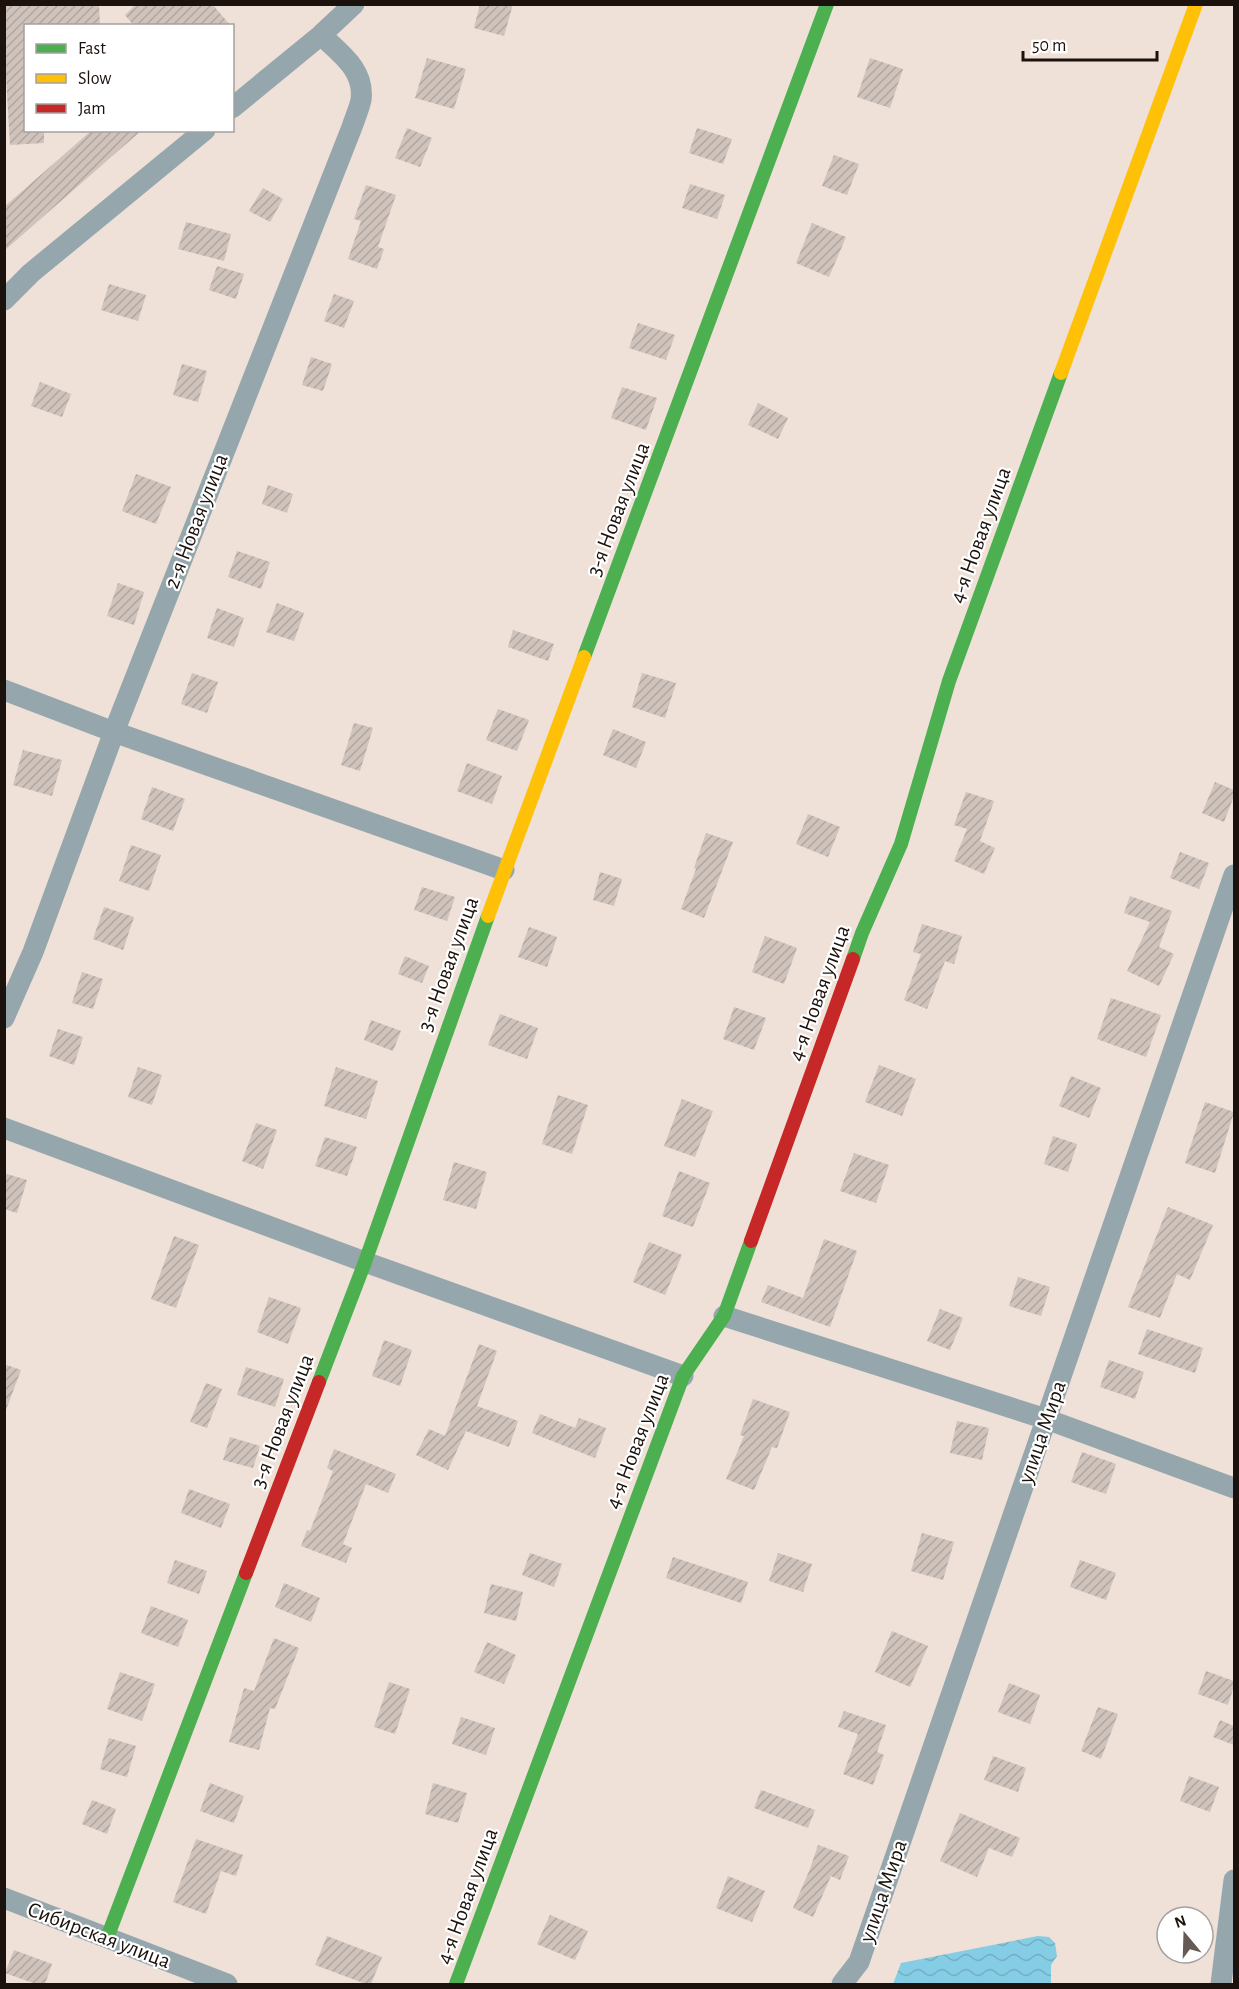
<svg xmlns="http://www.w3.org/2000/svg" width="1239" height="1989" font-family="'Alegreya Sans',sans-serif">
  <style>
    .water { fill: url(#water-waves) }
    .building { fill: url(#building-hatch) }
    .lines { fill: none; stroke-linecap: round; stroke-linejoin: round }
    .street { stroke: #95a7ad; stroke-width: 21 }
    .fast { stroke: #4caf50; stroke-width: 14 }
    .slow { stroke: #ffc107; stroke-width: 14 }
    .jam { stroke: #c62828; stroke-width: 14 }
    .labels { text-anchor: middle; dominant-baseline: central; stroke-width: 4.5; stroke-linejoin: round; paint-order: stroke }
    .street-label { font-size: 22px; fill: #1c120d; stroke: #fff }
  </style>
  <defs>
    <pattern id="water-waves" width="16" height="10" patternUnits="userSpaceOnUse" patternTransform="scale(1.5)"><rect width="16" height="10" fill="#85cde4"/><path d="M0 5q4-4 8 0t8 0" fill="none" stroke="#72afc2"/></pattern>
    <pattern id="building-hatch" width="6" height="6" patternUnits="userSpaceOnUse" patternTransform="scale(1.5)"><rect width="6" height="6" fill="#cfc3bc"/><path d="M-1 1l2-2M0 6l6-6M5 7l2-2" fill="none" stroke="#b1a6a0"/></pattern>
  </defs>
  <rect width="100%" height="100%" fill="#efe0d8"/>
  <path class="water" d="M1038,1936L1049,1937L1055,1943L1057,1956L1051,1965V1984H893L901,1963Z"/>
  <path class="building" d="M4,4H99L100,26H26V130H44V143L10,145L4,43Z
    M136,4H212L231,26H134L125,15Z
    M480,4H513L504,36L474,28Z
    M427,58L466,69L454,109L415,98Z
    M870,58L903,69L890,108L857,97Z
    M407,128L432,138L420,167L395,158Z
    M697,128L732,139L723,164L689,153Z
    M92,130H142L4,251V207Z
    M834,155L859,164L847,195L822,186Z
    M690,184L725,195L717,219L682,208Z
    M366,185L396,195L378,247L384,249L377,269L348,259L361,221L354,219Z
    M263,188L283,199L270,222L249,211Z
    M186,222L231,234L224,261L178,249Z
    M812,223L846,237L829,277L796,263Z
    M217,266L244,274L236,299L209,290Z
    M109,284L146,295L138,321L101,310Z
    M334,294L354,301L344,328L324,321Z
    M638,323L675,335L666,360L629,348Z
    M311,357L332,364L323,391L302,385Z
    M182,364L207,371L198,402L173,395Z
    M40,382L71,394L62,417L31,406Z
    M622,387L657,398L646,430L611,418Z
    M758,403L788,418L778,439L748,425Z
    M136,474L171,487L156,524L122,511Z
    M268,485L293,494L287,513L262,504Z
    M237,551L270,562L261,589L228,577Z
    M118,583L144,592L134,625L107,616Z
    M277,603L304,613L294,641L266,632Z
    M217,608L244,618L234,647L207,638Z
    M513,630L554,644L548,661L508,647Z
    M192,673L218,682L207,713L181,704Z
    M642,673L676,683L665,718L632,707Z
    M498,709L529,720L517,751L486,740Z
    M354,723L373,728L360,771L341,765Z
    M613,729L646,742L636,768L603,755Z
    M23,750L62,760L52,796L13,785Z
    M467,763L502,776L492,804L457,791Z
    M1215,782L1234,790V796L1224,822L1202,813Z
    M152,787L185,799L173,831L141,819Z
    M966,792L994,801L980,841L995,848L984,874L954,861L967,829L954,825Z
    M808,814L840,827L828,857L796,844Z
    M706,833L733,842L704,918L681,909L696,869L694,868Z
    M131,845L161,855L149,891L119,881Z
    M1180,852L1209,863L1199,889L1170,878Z
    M600,872L622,879L614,906L593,900Z
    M422,887L455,897L447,921L414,910Z
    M1130,896L1172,911L1159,947L1174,954L1159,986L1127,971L1150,922L1124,913Z
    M104,907L134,917L123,950L93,939Z
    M922,924L962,936L954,964L945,961L927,1009L904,1000L921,954L913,952Z
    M529,927L557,937L547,967L518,957Z
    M765,936L797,948L784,984L752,972Z
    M405,956L429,966L422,983L398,974Z
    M82,972L103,979L93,1009L72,1003Z
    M1111,998L1161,1015L1146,1057L1097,1039Z
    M734,1007L766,1018L754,1050L723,1039Z
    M500,1014L538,1028L527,1059L488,1045Z
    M371,1020L401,1031L393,1051L364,1040Z
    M58,1029L83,1037L74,1065L49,1056Z
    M879,1065L916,1079L902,1116L865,1102Z
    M138,1067L162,1075L152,1105L128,1097Z
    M336,1067L378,1081L366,1119L324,1106Z
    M1071,1076L1101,1088L1089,1118L1059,1106Z
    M558,1095L588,1105L572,1154L542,1144Z
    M682,1099L713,1111L695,1157L664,1146Z
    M1205,1102L1234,1112L1215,1173L1185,1163Z
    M256,1123L277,1130L263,1169L242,1161Z
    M1053,1136L1077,1144L1068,1172L1044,1164Z
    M325,1137L357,1147L347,1176L315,1166Z
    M854,1153L889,1165L876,1203L840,1191Z
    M454,1162L487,1172L476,1209L443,1200Z
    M679,1171L710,1183L693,1227L662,1216Z
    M4,1173L27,1180L17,1213L4,1209Z
    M1168,1207L1213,1225L1190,1280L1177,1274L1160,1318L1128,1307Z
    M174,1236L199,1245L176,1308L151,1299Z
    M824,1239L857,1251L830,1327L761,1302L768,1285L803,1298Z
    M649,1242L682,1255L665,1295L633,1282Z
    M1018,1277L1050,1287L1041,1316L1009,1306Z
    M269,1297L301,1308L288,1344L257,1332Z
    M940,1309L963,1318L950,1350L927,1341Z
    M1147,1329L1203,1348L1195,1373L1138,1354Z
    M384,1340L412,1350L400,1386L372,1376Z
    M479,1344L497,1351L477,1406L518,1421L509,1447L466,1431L448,1470L416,1455L429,1429L445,1436Z
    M1109,1360L1144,1372L1135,1399L1100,1387Z
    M4,1364L21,1370L6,1410H4Z
    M246,1367L284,1379L275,1407L237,1395Z
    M206,1383L222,1389L207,1428L190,1422Z
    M753,1399L790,1412L777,1448L772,1447L754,1490L726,1479L744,1436L740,1435Z
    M540,1414L575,1428L579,1418L606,1428L595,1458L532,1433Z
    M957,1421L989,1428L982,1460L950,1453Z
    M230,1437L260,1446L253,1468L223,1460Z
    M334,1449L396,1474L388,1493L366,1484L343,1544L352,1548L346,1563L301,1546L307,1530L310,1531L333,1471L327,1468Z
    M1082,1452L1116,1464L1106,1494L1071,1482Z
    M189,1489L230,1504L221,1528L181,1513Z
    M922,1533L954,1542L943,1580L911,1571Z
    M530,1553L562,1564L554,1587L522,1575Z
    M778,1553L812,1564L803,1592L769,1581Z
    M673,1557L748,1582L741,1603L666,1578Z
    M175,1560L207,1571L199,1594L167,1583Z
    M1080,1560L1116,1573L1106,1600L1070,1587Z
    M284,1583L320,1598L311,1622L275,1607Z
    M491,1584L523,1592L516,1621L484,1613Z
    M151,1606L188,1620L178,1647L141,1633Z
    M892,1631L928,1646L910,1687L875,1672Z
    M274,1638L299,1648L275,1709L270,1708L259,1750L229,1742L244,1688L254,1691Z
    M487,1642L516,1655L504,1684L474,1672Z
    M1206,1671L1234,1681V1686L1228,1705L1198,1694Z
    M120,1672L155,1684L142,1721L107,1709Z
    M389,1682L410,1689L395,1734L374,1727Z
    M1009,1683L1040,1695L1030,1724L998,1712Z
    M1098,1707L1118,1714L1101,1759L1081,1751Z
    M844,1711L886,1725L877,1752L884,1755L873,1785L843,1774L858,1734L838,1727Z
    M461,1717L495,1728L486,1755L452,1744Z
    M1220,1720L1234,1726V1745L1213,1737Z
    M109,1738L136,1746L127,1777L100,1769Z
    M993,1756L1026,1768L1018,1792L984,1780Z
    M1189,1776L1219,1787L1210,1812L1180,1801Z
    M210,1783L244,1796L234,1823L200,1811Z
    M433,1783L467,1793L458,1823L425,1814Z
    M761,1790L815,1810L808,1828L754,1808Z
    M92,1800L116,1809L107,1834L82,1824Z
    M960,1813L1020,1838L1012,1857L989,1848L977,1877L940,1861Z
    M196,1839L243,1855L236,1876L221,1871L206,1914L173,1902Z
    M818,1845L849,1856L840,1880L831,1876L813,1917L793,1908L810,1869Z
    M728,1876L765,1891L752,1922L716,1908Z
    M550,1915L588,1931L575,1960L537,1944Z
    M327,1936L382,1957L371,1984H366L315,1965Z
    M14,1950L52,1964L45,1984H36L5,1973Z"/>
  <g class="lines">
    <path class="street" d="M232,108L321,35L354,4
      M4,300L31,273L205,130
      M4,690L114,732L504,870
      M4,1018L33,952L114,732L352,127C355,118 359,109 361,100C365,70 340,53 321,35
      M4,1128L365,1262L683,1376
      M724,1316L1046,1419L1234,1488
      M4,1898L227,1984
      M842,1984L859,1962L1234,875
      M1221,1984L1234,1880"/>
    <path class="fast" d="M584,657L827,4
      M853,959L862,933L901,844L949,681L1061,373
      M319,1382L365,1262L488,916
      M107,1938L246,1573
      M456,1984L683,1376L724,1316L751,1241"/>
    <path class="slow" d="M1061,373L1196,4
      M488,916L584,657"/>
    <path class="jam" d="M751,1241L853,959
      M246,1573L319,1382"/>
  </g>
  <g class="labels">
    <g class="street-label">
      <text transform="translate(618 509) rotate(-69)">3-я Новая улица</text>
      <text transform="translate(196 521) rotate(-69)">2-я Новая улица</text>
      <text transform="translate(980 535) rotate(-70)">4-я Новая улица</text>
      <text transform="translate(448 964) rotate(-70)">3-я Новая улица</text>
      <text transform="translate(819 993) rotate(-70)">4-я Новая улица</text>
      <text transform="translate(282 1421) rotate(-69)">3-я Новая улица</text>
      <text transform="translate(1042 1432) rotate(-71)">улица Мира</text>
      <text transform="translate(637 1441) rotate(-69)">4-я Новая улица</text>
      <text transform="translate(883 1891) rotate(-71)">улица Мира</text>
      <text transform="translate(467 1896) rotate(-70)">4-я Новая улица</text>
      <text transform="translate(99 1935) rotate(21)">Сибирская улица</text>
    </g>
  </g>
  <rect width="1239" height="1989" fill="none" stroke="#1c120d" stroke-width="12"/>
  <rect x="24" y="24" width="210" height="108" fill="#ffffff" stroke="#a4a09e" stroke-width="1.5"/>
  <rect x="36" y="44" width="30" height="9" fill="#4caf50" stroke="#a4a09e" stroke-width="1.5"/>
  <text x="78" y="54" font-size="18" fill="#1c120d">Fast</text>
  <rect x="36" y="74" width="30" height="9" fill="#ffc107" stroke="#a4a09e" stroke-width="1.5"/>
  <text x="78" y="84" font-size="18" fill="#1c120d">Slow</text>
  <rect x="36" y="104" width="30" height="9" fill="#c62828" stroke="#a4a09e" stroke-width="1.5"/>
  <text x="78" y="114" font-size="18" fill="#1c120d">Jam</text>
  <g transform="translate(1185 1935) rotate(341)"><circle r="28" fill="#ffffff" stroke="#a4a09e" stroke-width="1.5"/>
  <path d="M0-4.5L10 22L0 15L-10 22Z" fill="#665a54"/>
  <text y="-9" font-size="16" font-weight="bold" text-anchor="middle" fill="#1c120d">N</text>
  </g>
  <path d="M1023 51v9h134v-9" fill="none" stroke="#1c120d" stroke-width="3"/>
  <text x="1032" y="51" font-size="18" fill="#1c120d" stroke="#ffffff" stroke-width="4.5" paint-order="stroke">50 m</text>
</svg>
